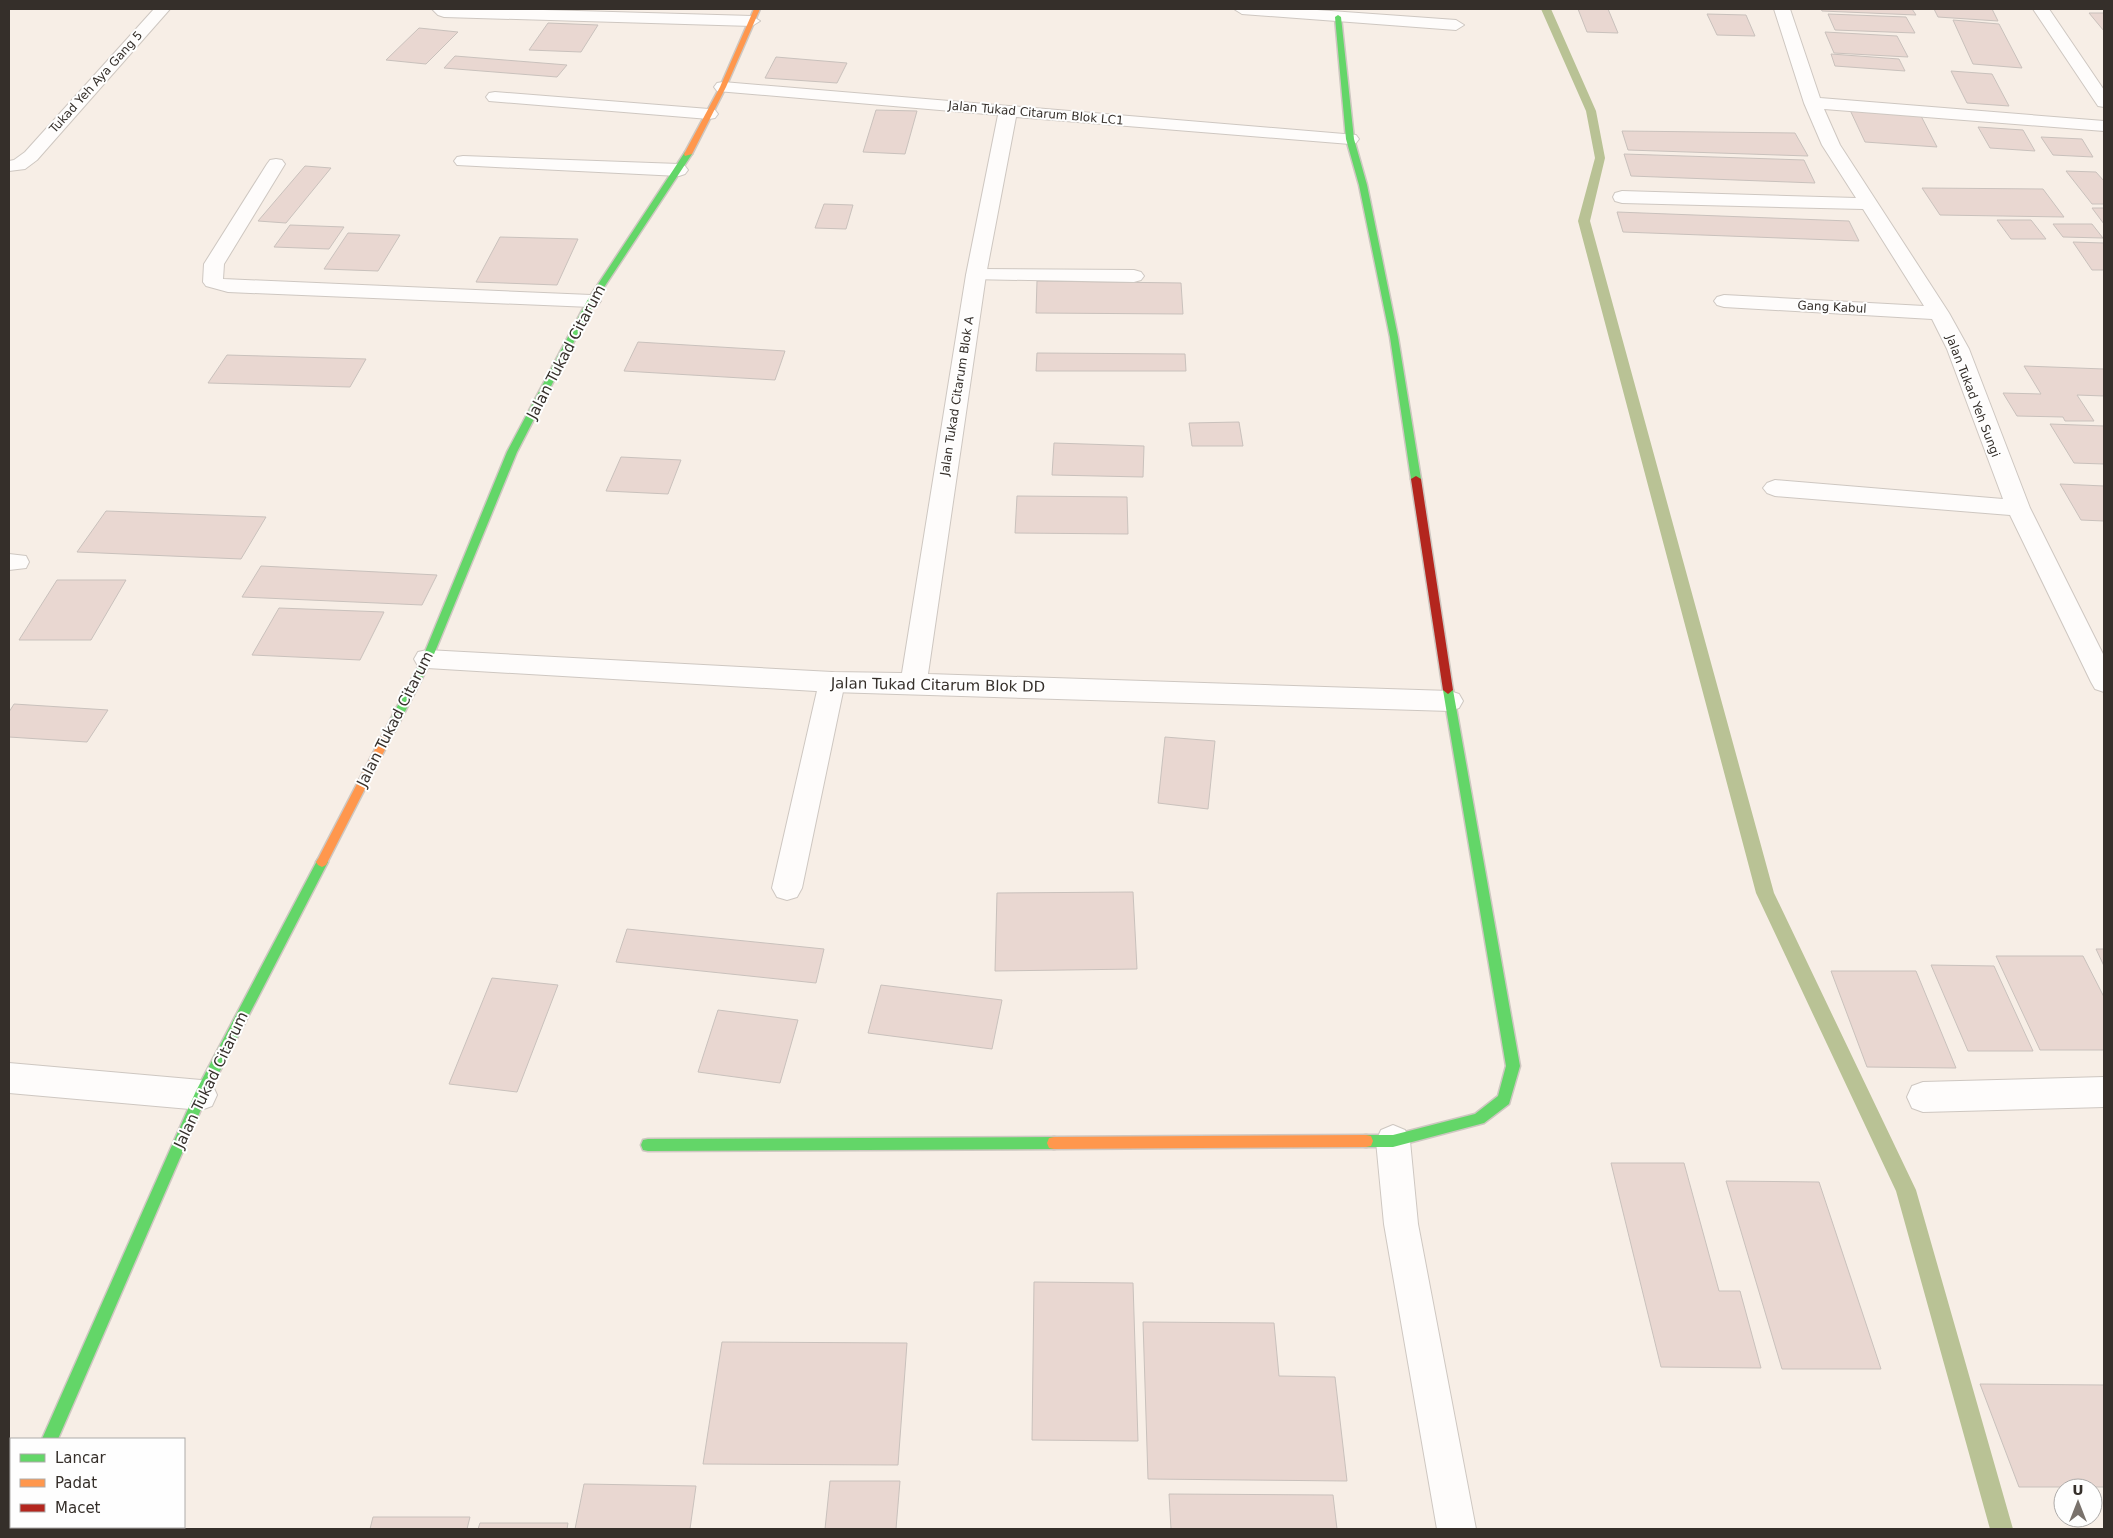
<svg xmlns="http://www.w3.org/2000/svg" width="2113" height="1538" font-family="'DejaVu Sans',sans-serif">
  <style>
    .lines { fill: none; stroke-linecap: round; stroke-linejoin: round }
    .stream { fill: #b9c295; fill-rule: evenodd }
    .building { fill: #e9d7d1; stroke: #c9c1bc }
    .lane-casing { stroke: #cec7c1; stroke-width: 2 }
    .street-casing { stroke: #cec7c1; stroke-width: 2 }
    .fast-casing { stroke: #cec7c1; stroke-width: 3 }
    .slow-casing { stroke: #cec7c1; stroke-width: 3 }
    .jam-casing { stroke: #cec7c1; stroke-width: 3 }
    .lane { fill: #fefcfb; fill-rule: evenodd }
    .street { fill: #fefcfb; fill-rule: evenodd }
    .fast { fill: #63d668; fill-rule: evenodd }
    .slow { fill: #ff974d; fill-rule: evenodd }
    .jam { fill: #b3261e; fill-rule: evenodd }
    .labels { text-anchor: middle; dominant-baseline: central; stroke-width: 4; stroke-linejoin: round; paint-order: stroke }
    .far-street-label { font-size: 12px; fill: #352f2a; stroke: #fefefe }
    .street-label { font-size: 15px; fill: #352f2a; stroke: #fefefe }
  </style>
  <rect width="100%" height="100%" fill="#f7eee6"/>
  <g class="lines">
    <path class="stream" d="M1541,9H1551L1596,111L1605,158L1590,221L1774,893L1916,1190L2013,1529H1990L1896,1191L1756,893L1578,221L1595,158L1586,111Z"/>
  </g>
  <path class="building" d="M1578,9H1608L1618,33L1587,32Z
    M1821,9H1912L1916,15L1822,11Z
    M1934,9H1992L1998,21L1938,17Z
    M2089,13H2104V31Z
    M1707,14L1746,15L1755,36L1717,35Z
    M1828,14L1906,17L1915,33L1835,30Z
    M1953,20L1999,24L2022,68L1973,64Z
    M548,23L598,25L581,52L529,50Z
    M419,28L458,32L426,64L386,60Z
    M1825,32L1897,36L1908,57L1834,53Z
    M1831,54L1899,59L1905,71L1835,66Z
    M455,56L567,65L557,77L444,68Z
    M776,57L847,63L837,83L765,78Z
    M1951,71L1992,74L2009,106L1967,103Z
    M876,110L917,111L905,154L863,152Z
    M1850,110L1920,114L1937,147L1865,142Z
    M1978,127L2023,130L2035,151L1990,148Z
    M1622,131L1795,133L1808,156L1628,150Z
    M2041,137L2082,139L2093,157L2053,155Z
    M1624,154L1804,160L1815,183L1631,176Z
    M305,166L331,168L286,223L258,221Z
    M2066,171L2096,172L2104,181V204H2092Z
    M1922,188L2043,189L2064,217L1940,215Z
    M824,204L853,205L846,229L815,228Z
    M2092,208H2104V224Z
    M1617,212L1849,221L1859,241L1623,232Z
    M1997,220H2031L2046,239H2011Z
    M2053,224H2092L2103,238L2063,237Z
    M290,225L344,227L329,249L274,247Z
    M348,233L400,235L378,271L324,269Z
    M500,237L578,239L557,285L476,282Z
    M2073,242L2104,243V270H2092Z
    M1037,281L1181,283L1183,314L1036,313Z
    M638,342L785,351L775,380L624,371Z
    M1037,353L1185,354L1186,371H1036Z
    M227,355L366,359L350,387L208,383Z
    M2024,366L2104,369V396L2077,395L2094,421H2065L2063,417L2017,416L2003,393L2041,394Z
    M1239,422L1243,446H1192L1189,423Z
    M2050,424L2104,426V464L2074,463Z
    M1054,443L1144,446L1143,477L1052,475Z
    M621,457L681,460L668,494L606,491Z
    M2060,484L2104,486V521L2081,520Z
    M1017,496L1127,497L1128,534L1015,533Z
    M106,511L266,517L241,559L77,552Z
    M261,566L437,575L422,605L242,597Z
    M57,580H126L91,640H19Z
    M279,608L384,612L360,660L252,655Z
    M14,704L108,710L87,742L9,737V712Z
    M1165,737L1215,741L1208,809L1158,803Z
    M1133,892L1137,969L995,971L997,893Z
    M627,929L824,949L816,983L616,962Z
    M2096,949H2104V966Z
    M1996,956H2083L2104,997V1050H2040Z
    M1931,965L1994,966L2033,1051H1968Z
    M1831,971H1916L1956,1068L1867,1067Z
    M492,978L558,985L517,1092L449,1084Z
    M881,985L1002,1000L992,1049L868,1033Z
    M718,1010L798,1020L780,1083L698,1072Z
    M1611,1163H1684L1719,1291H1740L1761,1368L1661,1367Z
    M1726,1181L1819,1182L1881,1369H1782Z
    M1034,1282L1133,1283L1138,1441L1032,1440Z
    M1143,1322L1274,1323L1279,1376L1335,1377L1347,1481L1148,1479Z
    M722,1342L907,1343L898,1465L703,1464Z
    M1980,1384L2104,1385V1487H2019Z
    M830,1481H900L896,1529H825Z
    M584,1484L696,1486L690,1529H575Z
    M1169,1494L1333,1495L1337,1529H1171Z
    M373,1517H470L467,1529H370Z
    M480,1523H568L567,1529H478Z
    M37,1527H102L101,1529H36Z"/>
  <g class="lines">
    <g class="lane-casing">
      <path id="lane" d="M495,92L709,109L715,110L718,114L715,118L709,119L489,101L486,97L489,93Z
        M463,156L679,164L685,166L688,170L685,174L679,176L457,165L454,161L457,157Z
        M976,269L1134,270L1141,272L1144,276L1141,280L1134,282L969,279L966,275L969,271Z
        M832,672L841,675L845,682L802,888L797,897L787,900L777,897L772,888L819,682L823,675Z"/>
    </g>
    <g class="street-casing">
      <path id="street" d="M154,9H170L37,160L25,169L9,171V161L14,160L25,152Z
        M432,9H506L752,16L760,21L752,26L444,17L438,15Z
        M1234,9H1303L1456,20L1464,25L1456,30L1242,14Z
        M1774,9H1790L1820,98L2104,121V131L1824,109L1840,145L1949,313L1969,349L2030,508L2104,656V692L2095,689L2091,682L2010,515L1775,496L1767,493L1763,488L1767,483L1775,480L2003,499L1947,349L1932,319L1724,307L1717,305L1714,301L1717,297L1724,295L1924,306L1863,209L1622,203L1615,201L1613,197L1615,193L1622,191L1856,198L1822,145L1804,103Z
        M2033,9H2049L2104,90V107L2098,106Z
        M723,82L1356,135L1359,139L1356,143L1350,144L1016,117L986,275L928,674L1450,691L1459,694L1463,701L1459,708L1450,711L832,692L427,668L418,666L414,659L418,652L427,650L832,672L902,673L966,275L998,115L717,91L714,87L717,83Z
        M276,159L282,160L285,164L224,264L223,279L591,295L598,297L601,301L598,305L591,307L228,292L206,286L203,282L204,264L267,164L270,160Z
        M9,554L26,556L29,562L26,568L9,570Z
        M9,1063L201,1080L212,1084L217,1095L212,1106L201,1110L9,1093Z
        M2104,1077V1107L1923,1112L1912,1108L1907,1097L1912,1086L1923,1082Z
        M1393,1125L1405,1130L1410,1141L1418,1224L1476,1529H1437L1384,1224L1376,1141L1381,1130Z
        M9,1508H11V1527H30V1529H9Z"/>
    </g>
    <g class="fast-casing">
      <path id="fast" d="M1338,15L1341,17L1354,139L1367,185L1398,337L1421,479L1416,482L1411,479L1390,337L1359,185L1346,139L1335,17Z
        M685,152L692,154L595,301L517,452L432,659L395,731H387L386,728L422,659L507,452L587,301Z
        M1448,686L1453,690L1520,1066L1509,1104L1484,1123L1393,1147H1366L1361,1146L1359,1141L1361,1136L1366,1135H1393L1475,1114L1498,1096L1506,1066L1443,690Z
        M322,857L326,859L328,862L206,1098L58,1439H42L196,1091L318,859Z
        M1054,1137L1059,1138L1061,1143L1059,1148L1054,1149L648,1151L643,1150L641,1145L643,1140L648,1139Z"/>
    </g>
    <g class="slow-casing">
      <path id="slow" d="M754,9H760L726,87L692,154L685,156L684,154L720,87Z
        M391,724L396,728L326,865L322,867L318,865L316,862L318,859L386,728Z
        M1366,1135L1371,1136L1373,1141L1371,1146L1366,1147L1054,1149L1049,1148L1047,1143L1049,1138L1054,1137Z"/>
    </g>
    <g class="jam-casing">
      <path id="jam" d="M1416,476L1421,479L1453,690L1448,694L1443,690L1411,479Z"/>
    </g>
    <use href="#lane" class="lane"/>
    <use href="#street" class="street"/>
    <use href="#fast" class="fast"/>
    <use href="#slow" class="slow"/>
    <use href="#jam" class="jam"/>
  </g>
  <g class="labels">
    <g class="far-street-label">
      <text transform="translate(96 82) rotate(-48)">Tukad Yeh Aya Gang 5</text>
      <text transform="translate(1036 113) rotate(5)">Jalan Tukad Citarum Blok LC1</text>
      <text transform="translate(1832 307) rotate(3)">Gang Kabul</text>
      <text transform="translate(957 396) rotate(-81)">Jalan Tukad Citarum Blok A</text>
      <text transform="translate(1973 396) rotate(69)">Jalan Tukad Yeh Sungi</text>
    </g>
    <g class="street-label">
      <text transform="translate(566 352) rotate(-62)">Jalan Tukad Citarum</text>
      <text transform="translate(938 685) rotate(1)">Jalan Tukad Citarum Blok DD</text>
      <text transform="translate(395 719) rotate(-63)">Jalan Tukad Citarum</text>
      <text transform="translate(211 1080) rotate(-64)">Jalan Tukad Citarum</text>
    </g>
  </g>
  <rect width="2113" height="1538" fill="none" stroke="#352f2a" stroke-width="20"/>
  <rect x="10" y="1438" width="175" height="90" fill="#fefefe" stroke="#aeaba9"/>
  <rect x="20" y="1454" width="25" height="8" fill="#63d668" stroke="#aeaba9"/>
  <text x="55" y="1463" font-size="15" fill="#352f2a">Lancar</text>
  <rect x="20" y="1479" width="25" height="8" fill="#ff974d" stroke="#aeaba9"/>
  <text x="55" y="1488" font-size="15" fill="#352f2a">Padat</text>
  <rect x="20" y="1504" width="25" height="8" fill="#b3261e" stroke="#aeaba9"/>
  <text x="55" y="1513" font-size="15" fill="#352f2a">Macet</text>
  <g transform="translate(2078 1503)"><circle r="24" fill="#fefefe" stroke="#aeaba9"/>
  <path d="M0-4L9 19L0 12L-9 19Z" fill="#79726c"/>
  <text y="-8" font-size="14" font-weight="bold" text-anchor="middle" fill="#352f2a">U</text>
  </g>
</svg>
